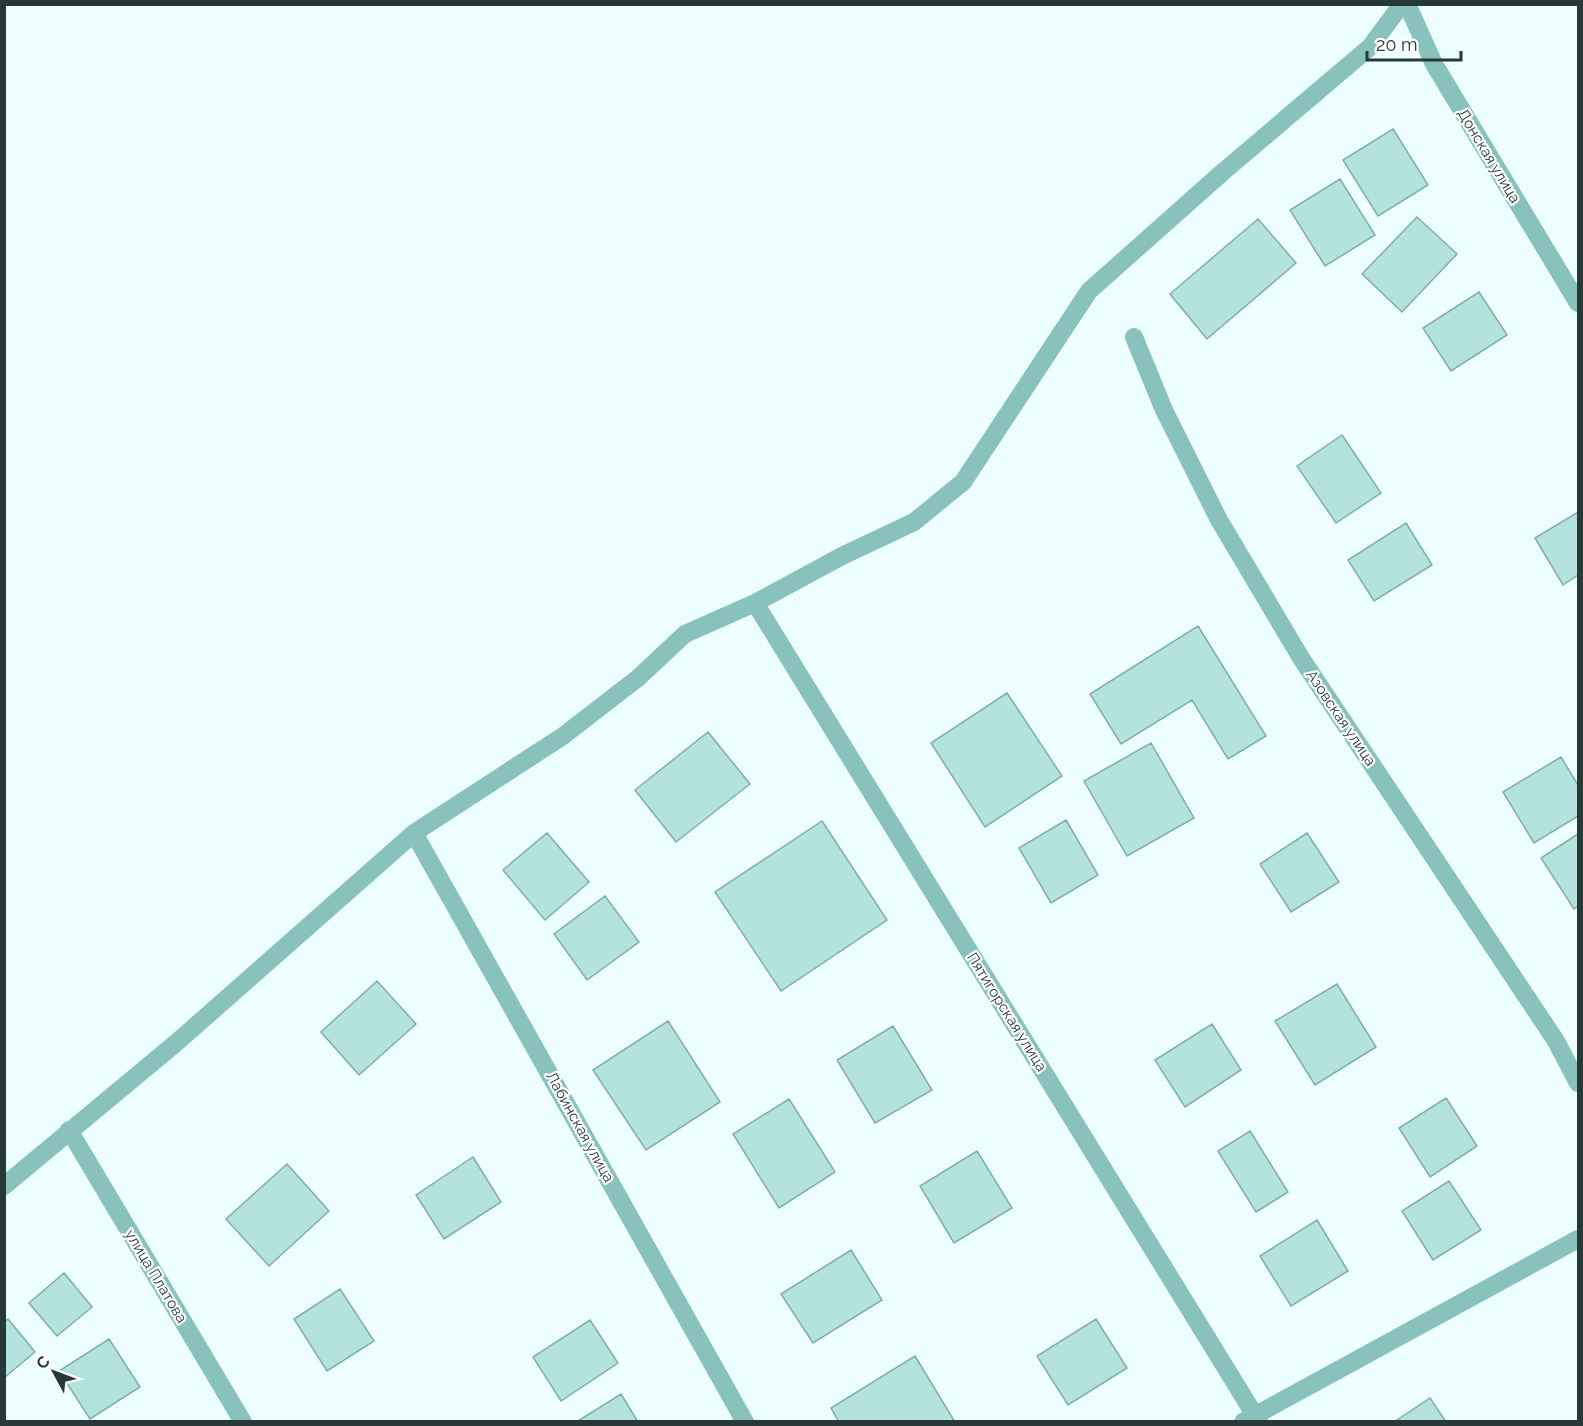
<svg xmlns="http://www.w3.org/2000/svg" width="1583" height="1426" font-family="Raleway,sans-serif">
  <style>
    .building { fill: #b4e3df; stroke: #80adaa; stroke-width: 1.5 }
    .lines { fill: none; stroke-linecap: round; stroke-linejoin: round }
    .street { stroke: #89c1bd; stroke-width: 18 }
    .labels { text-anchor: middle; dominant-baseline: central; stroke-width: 4.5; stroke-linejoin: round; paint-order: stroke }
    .street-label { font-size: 15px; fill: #263937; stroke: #fff }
  </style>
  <rect width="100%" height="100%" fill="#ecfefd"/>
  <path class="building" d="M1393,129L1428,185L1378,216L1343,160Z
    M1340,179L1375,235L1325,266L1290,210Z
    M1417,217L1457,254L1402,312L1362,274Z
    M1258,219L1296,263L1207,339L1170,294Z
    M1479,292L1507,335L1451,371L1423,328Z
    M1342,435L1381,493L1336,523L1297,466Z
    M1578,512V575L1563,585L1535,538Z
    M1406,523L1432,565L1374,601L1348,560Z
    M1198,626L1266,736L1228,759L1192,700L1121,744L1090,694Z
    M1007,693L1062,776L985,827L931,743Z
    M708,732L750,784L676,842L635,790Z
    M1151,743L1194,818L1127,856L1084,781Z
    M1561,757L1578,785V816L1534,843L1503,792Z
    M1066,820L1098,875L1051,903L1019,848Z
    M822,821L887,920L781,991L715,892Z
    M547,833L589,882L545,920L503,870Z
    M1307,833L1339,882L1291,912L1260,864Z
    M1578,834V906L1574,909L1541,858Z
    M605,896L639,942L587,980L554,934Z
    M377,981L416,1024L359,1075L321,1032Z
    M1337,984L1376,1047L1315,1085L1275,1021Z
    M668,1021L720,1102L646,1150L593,1070Z
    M1212,1024L1241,1070L1185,1107L1155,1060Z
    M893,1026L932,1090L875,1123L837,1060Z
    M1446,1098L1477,1146L1430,1177L1399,1128Z
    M789,1099L835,1172L779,1208L733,1134Z
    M1250,1131L1288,1192L1256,1212L1218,1151Z
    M977,1151L1012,1208L954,1243L920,1186Z
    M473,1157L501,1202L444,1239L416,1195Z
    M287,1164L329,1211L269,1266L226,1219Z
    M1449,1181L1481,1230L1433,1260L1402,1211Z
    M1317,1220L1348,1271L1291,1306L1260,1256Z
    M851,1250L882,1300L813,1343L781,1294Z
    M64,1273L92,1307L57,1336L29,1303Z
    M340,1289L374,1341L327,1371L294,1319Z
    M8,1319L35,1352L4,1378V1322Z
    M1096,1319L1127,1368L1068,1405L1037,1356Z
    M590,1320L618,1363L561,1401L533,1357Z
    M109,1339L140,1387L90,1419L59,1371Z
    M915,1356L955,1422H839L831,1408Z
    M621,1394L638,1422H578V1421Z
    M1430,1398L1446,1422H1394Z"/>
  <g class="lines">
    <path class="street" d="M1407,4L1434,64L1578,303
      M1134,337L1164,410L1219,520L1301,658L1556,1041L1578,1083
      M755,603L1259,1422
      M414,833L745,1422
      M69,1130L243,1422
      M4,1186L176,1043L414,833L563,736L638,678L685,634L755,603L842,556L914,522L963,482L1089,291L1224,171L1370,47L1402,4
      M1243,1422L1578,1239"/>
  </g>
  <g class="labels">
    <g class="street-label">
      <text transform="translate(1489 156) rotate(59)">Донская улица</text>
      <text transform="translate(1341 718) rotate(56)">Азовская улица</text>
      <text transform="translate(1007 1012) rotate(58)">Пятигорская улица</text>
      <text transform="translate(580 1127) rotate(61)">Лабинская улица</text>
      <text transform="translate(156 1276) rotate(59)">улица Платова</text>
    </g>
  </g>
  <rect width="1583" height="1426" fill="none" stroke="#263937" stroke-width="12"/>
  <g transform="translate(54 1372) rotate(311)" stroke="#ffffff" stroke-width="4.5" paint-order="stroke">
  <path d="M0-4.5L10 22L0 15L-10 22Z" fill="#263937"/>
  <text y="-9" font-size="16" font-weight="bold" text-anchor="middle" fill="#263937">С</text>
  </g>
  <path d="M1367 51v9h94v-9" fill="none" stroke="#263937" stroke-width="3"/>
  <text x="1376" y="51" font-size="18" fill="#263937" stroke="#ffffff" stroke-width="4.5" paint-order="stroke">20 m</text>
</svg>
